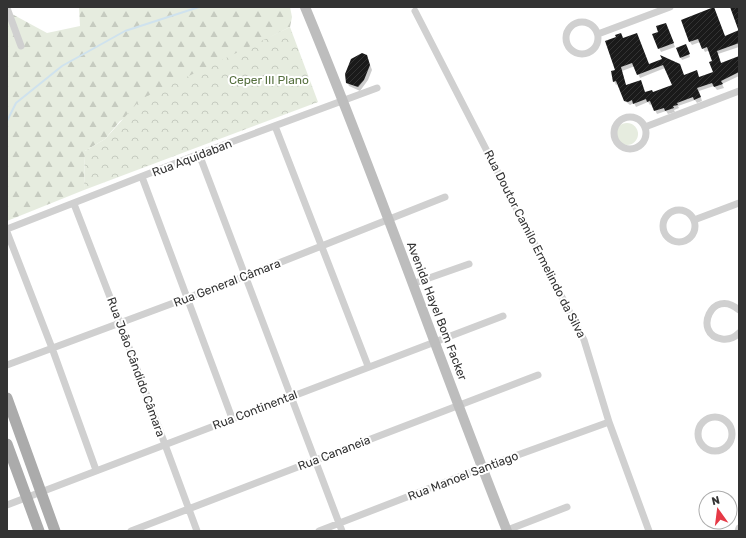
<svg xmlns="http://www.w3.org/2000/svg" width="746" height="538" font-family="Rubik,sans-serif">
  <style>
    .grass { fill: #e6ecdf }
    .forest { fill: url(#forest-firs) }
    .park { fill: url(#park-crowns) }
    .shadow { fill: #0003; fill-rule: evenodd }
    .lines { fill: none; stroke-linecap: round; stroke-linejoin: round }
    .stream { stroke: #cfe2ee; stroke-width: 2 }
    .building { fill: url(#building-hatch); fill-rule: evenodd }
    .street { stroke: #d0d0d0; stroke-width: 7 }
    .secondary { stroke: #bdbdbd; stroke-width: 10 }
    .primary { stroke: #ababab; stroke-width: 11 }
    .labels { text-anchor: middle; dominant-baseline: central; stroke-width: 4; stroke-linejoin: round; paint-order: stroke }
    .park-label { font-size: 12px; fill: #56703f; stroke: #fff }
    .street-label { font-size: 12px; fill: #333; stroke: #fff }
  </style>
  <defs>
    <pattern id="forest-firs" width="22" height="20" patternUnits="userSpaceOnUse"><rect width="22" height="20" fill="#e6ecdf"/><path d="M5 1l3.5 6h-7zM16 11l3.5 6h-7z" fill="#c6cbc0"/></pattern>
    <pattern id="park-crowns" width="20" height="18" patternUnits="userSpaceOnUse"><rect width="20" height="18" fill="#e6ecdf"/><path d="M2 6a3 3 0 1 1 6 0M12 15a3 3 0 1 1 6 0" fill="none" stroke="#c6cbc0"/></pattern>
    <pattern id="building-hatch" width="6" height="6" patternUnits="userSpaceOnUse"><rect width="6" height="6" fill="#1a1a1a"/><path d="M-1 1l2-2M0 6l6-6M5 7l2-2" fill="none" stroke="#333"/></pattern>
  </defs>
  <rect width="100%" height="100%" fill="#fff"/>
  <path class="grass" d="M616 134a11 11 0 1 1 22 0a11 11 0 1 1-22 0Z"/>
  <path class="forest" d="M79,7H290L292,17L290,27L247,49L120,121L105,139L85,151L84,190L7,221V14H12L47,33L80,26Z"/>
  <path class="park" d="M290,27L318,102L84,190L85,151L105,139L141,99Z"/>
  <path class="shadow" d="M714,8L725,37L739,34V47L718,54L721,64L739,57V76L722,84L724,88L717,90L714,86L699,91L702,101L697,103L695,100L678,106L679,108L674,110L675,112L668,114L666,111L657,114L652,104L650,105L648,102L636,107L634,103L630,105L625,101L618,84L616,85L614,81L617,37L621,34L624,39L637,34L649,65L663,59L684,76L698,75L699,78L714,73V61L710,50L705,52L700,42L692,45L690,42ZM635,66L640,78L665,68L673,85L653,93H645L626,86L622,71Z
    M668,28L675,47L661,52L659,48V33Z
    M687,48L690,57L682,60L681,58Z
    M367,56L372,70L368,80L360,91L349,86L347,82Z"/>
  <g class="lines">
    <path class="stream" d="M7,121L16,103L62,66L125,31L199,7"/>
  </g>
  <path class="building" d="M714,7L725,36L739,30V43L717,51L721,63L739,56V72L721,81L723,84L714,87L712,83L697,88L701,97L694,100L693,97L677,103L678,105L673,106L674,108L665,111L664,108L654,111L650,101L647,102L646,99L633,104L632,100L628,102L624,101L616,81L613,82L611,71L615,70L605,41L616,37L615,35L621,33L623,38L637,33L649,64L662,59L660,55L680,64L684,75L697,70L699,77L713,72L709,62L712,61L707,47L702,49L698,39L689,42L681,20ZM632,63L637,75L663,65L672,85L653,92L652,90L645,92L641,80L626,85L621,67Z
    M730,7H739V29H738Z
    M666,23L674,43L658,49L652,34L658,32L656,26Z
    M686,44L690,54L680,58L676,48Z
    M362,53L367,55L370,65L364,80L358,87L346,83L345,74L351,59Z"/>
  <g class="lines">
    <path class="street" d="M7,8L21,46
      M415,11L584,340L609,422L649,531
      M566 38a16 16 0 1 1 32 0a16 16 0 1 1-32 0Z
      M598,34L670,7
      M614 133a16 16 0 1 1 32 0a16 16 0 1 1-32 0Z
      M275,126L368,366
      M645,127L739,91
      M199,154L342,531
      M142,177L232,418
      M74,204L120,323L197,531
      M663 226a16 16 0 1 1 32 0a16 16 0 1 1-32 0Z
      M694,220L739,203
      M7,229L199,154L377,88
      M7,232L52,348L96,470
      M412,284L469,264
      M739,310C712,286 692,335 722,339C729,340 734,338 739,333
      M7,365L246,276L445,197
      M698 434a17 17 0 1 1 34 0a17 17 0 1 1-34 0Z
      M7,505L503,316
      M131,531L538,375
      M319,531L482,468L609,422
      M505,531L567,507
      M738,531L739,528"/>
    <path class="secondary" d="M305,7C377,180 438,357 507,531"/>
    <path class="primary" d="M7,398L55,531
      M7,444L39,531"/>
  </g>
  <g class="labels">
    <g class="park-label">
      <text x="269" y="80">Ceper III Plano</text>
    </g>
    <g class="street-label">
      <text transform="translate(192 158) rotate(-21)">Rua Aquidaban</text>
      <text transform="translate(535 244) rotate(63)">Rua Doutor Camilo Ermelindo da Silva</text>
      <text transform="translate(227 283) rotate(-21)">Rua General Câmara</text>
      <text transform="translate(437 311) rotate(69)">Avenida Hayel Bom Facker</text>
      <text transform="translate(136 367) rotate(70)">Rua João Cândido Câmara</text>
      <text transform="translate(255 410) rotate(-21)">Rua Continental</text>
      <text transform="translate(334 453) rotate(-21)">Rua Cananeia</text>
      <text transform="translate(463 476) rotate(-21)">Rua Manoel Santiago</text>
    </g>
  </g>
  <rect width="746" height="538" fill="none" stroke="#333333" stroke-width="16"/>
  <g transform="translate(718 510) rotate(346)"><circle r="19" fill="#ffffff" stroke="#adadad"/>
  <path d="M0-3L7 15L0 10L-7 15Z" fill="#e63946"/>
  <text y="-6" font-size="11" font-weight="bold" text-anchor="middle" fill="#333333">N</text>
  </g>
</svg>
